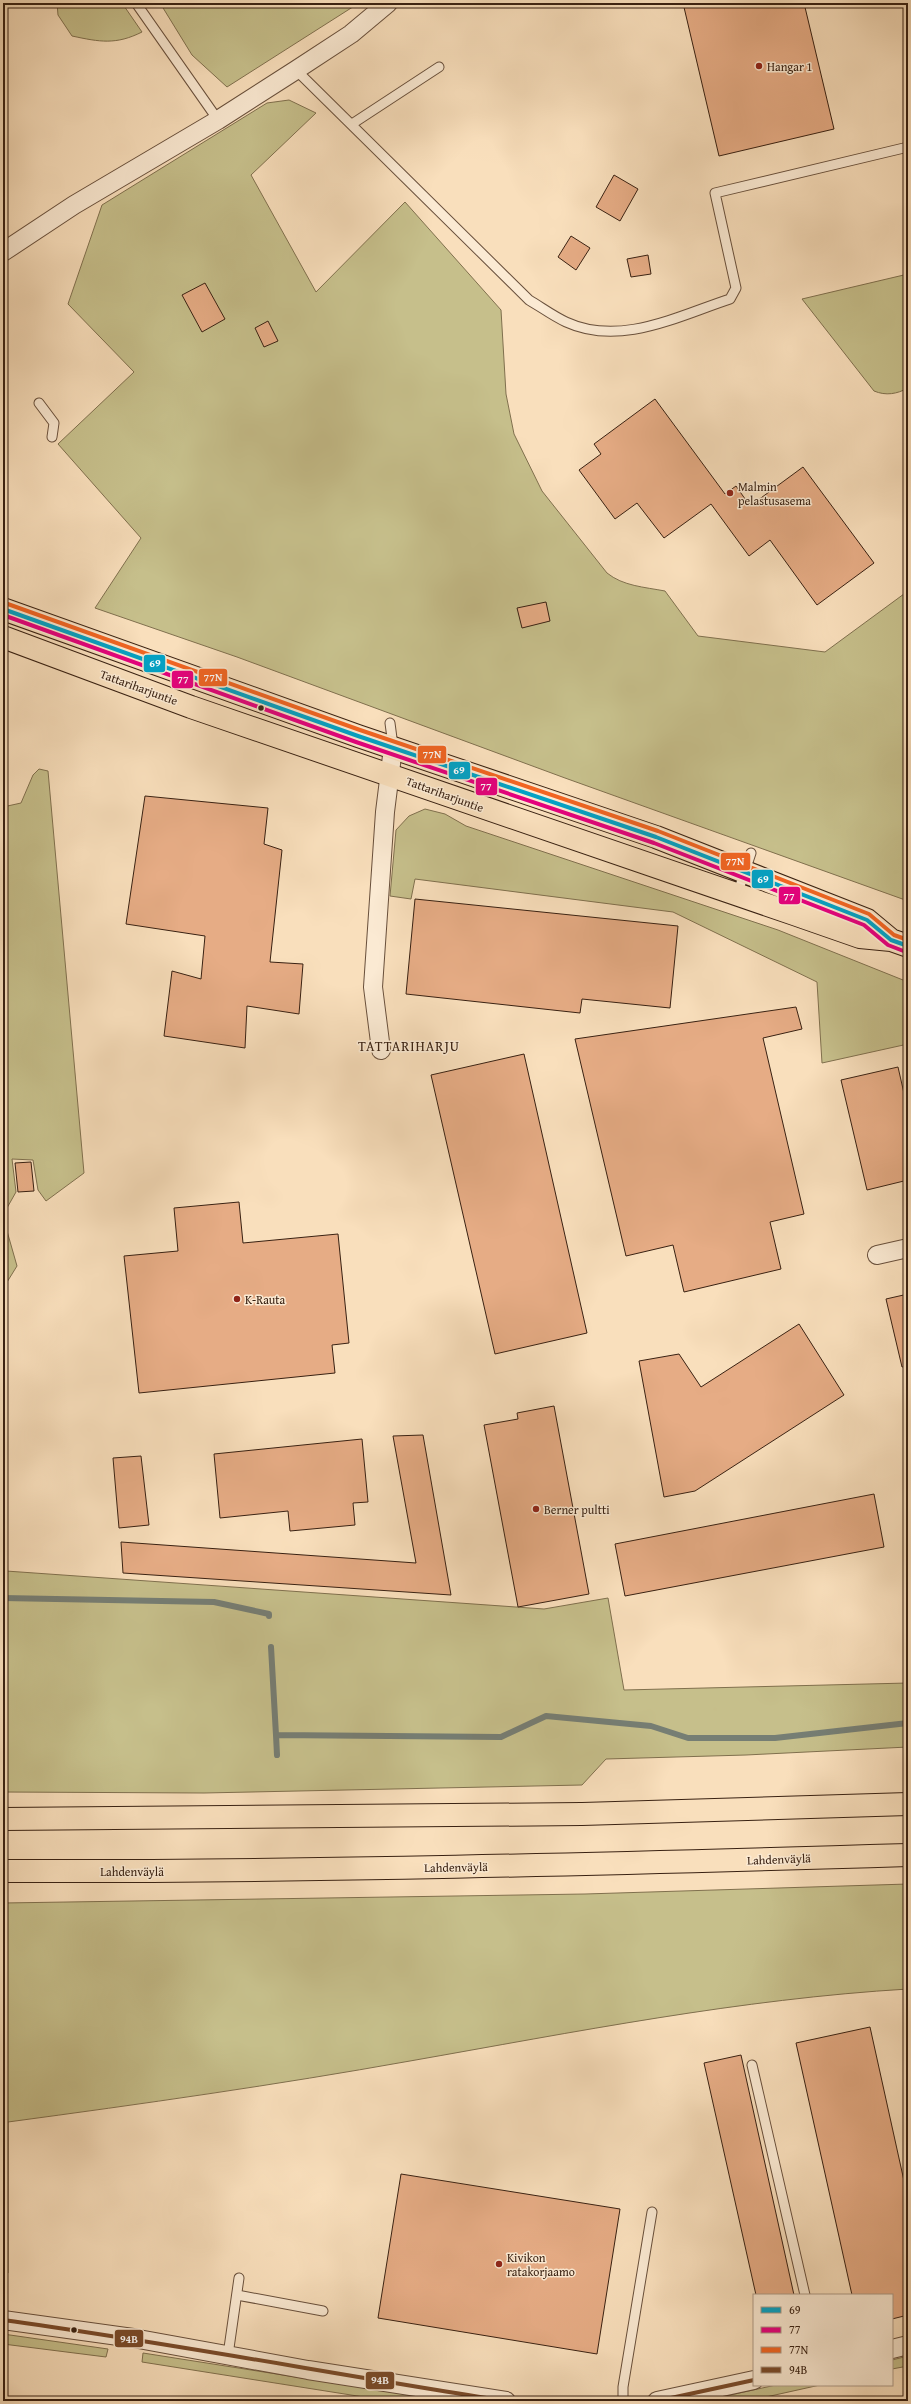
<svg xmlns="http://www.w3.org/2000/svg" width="911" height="2404" font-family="'Gentium Book Plus',serif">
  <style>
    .green { fill: #c6bf8b; stroke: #80704e }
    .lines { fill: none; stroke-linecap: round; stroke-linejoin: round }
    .stream { stroke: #767e74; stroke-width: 6 }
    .building { fill: #e6ac85; stroke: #392112 }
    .lane-casing { stroke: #69503c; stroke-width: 11 }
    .street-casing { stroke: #69503c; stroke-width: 20 }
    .primary-casing { stroke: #392112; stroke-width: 24 }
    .highway-casing { stroke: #392112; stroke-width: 24 }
    .lane { stroke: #fbead3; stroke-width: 9 }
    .street { stroke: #fbead3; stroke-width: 18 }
    .primary { stroke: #f9dfbc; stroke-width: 22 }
    .highway { stroke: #f9dfbc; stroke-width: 22 }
    .bus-1-casing { stroke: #fbead3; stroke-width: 7 }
    .bus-2-casing { stroke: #fbead3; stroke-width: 7 }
    .bus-3-casing { stroke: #fbead3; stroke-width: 7 }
    .bus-4-casing { stroke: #fbead3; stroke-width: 7 }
    .bus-1 { stroke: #03a2c5; stroke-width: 4 }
    .bus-2 { stroke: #e5007d; stroke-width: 4 }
    .bus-3 { stroke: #f26522; stroke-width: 4 }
    .bus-4 { stroke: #7a4b2a; stroke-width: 4 }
    .poi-dot { fill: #8f2418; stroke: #fbead3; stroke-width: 1.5 }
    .bus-dot { fill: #392112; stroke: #fbead3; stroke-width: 1.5 }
    .labels { text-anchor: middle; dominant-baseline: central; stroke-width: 3; stroke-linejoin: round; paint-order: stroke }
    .poi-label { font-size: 12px; fill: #392112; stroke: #fbead3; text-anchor: start }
    .street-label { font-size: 12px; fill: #392112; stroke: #fbead3 }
    .quarter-label { font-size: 14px; letter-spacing: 1px; fill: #392112; stroke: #fbead3 }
    .line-badge { stroke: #fbead3; stroke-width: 1.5 }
    .badge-label { font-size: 11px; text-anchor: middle; font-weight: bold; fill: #fff }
  </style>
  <rect width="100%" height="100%" fill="#f9dfbc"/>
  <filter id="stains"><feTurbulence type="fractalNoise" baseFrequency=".005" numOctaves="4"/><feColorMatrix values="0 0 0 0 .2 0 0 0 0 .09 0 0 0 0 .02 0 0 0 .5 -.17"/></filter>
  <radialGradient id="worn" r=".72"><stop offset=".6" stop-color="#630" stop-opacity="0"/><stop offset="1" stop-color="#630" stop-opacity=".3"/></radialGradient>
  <path class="green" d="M57,3H122L142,32C116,45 100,42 72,36L58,15Z
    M160,3H359L227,87L192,55Z
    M289,100L316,113L251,175L316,292L405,202L501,310L506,394L514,434L542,491L607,573C623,586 644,587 665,591L698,636L825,652L908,591V901L565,778L237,657L95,608L141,538L58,444L134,372L68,304L102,205L267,103Z
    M908,274V388C897,394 886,396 874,391L802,299Z
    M39,769L48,771L84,1173L46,1201L38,1190L33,1160L12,1159L16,1192L3,1215V807L21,803L33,775Z
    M425,809L445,814L466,826L778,930L908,982V1044L822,1063L817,982L673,912L415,879L411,899L390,896L396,830L409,816Z
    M3,1217L17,1266L4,1287L6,1571L544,1609L608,1598L624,1690L908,1683V1747L746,1755L606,1759L582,1785L204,1793L3,1792Z
    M908,1884V1989C740,1999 575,2032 410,2061C276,2085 142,2104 8,2122V2273L3,2270V1903L585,1894Z
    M3,2334L108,2349L106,2357L3,2344Z
    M143,2353L448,2401H389L142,2362Z
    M908,2356V2366L892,2369V2360Z
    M776,2385H820L748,2401H703Z"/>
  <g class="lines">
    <path class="stream" d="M3,1598L214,1602L269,1614V1616
      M271,1647L276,1735L501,1737L546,1716L651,1726L688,1738H775L908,1723
      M276,1735L277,1755"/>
  </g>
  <path class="building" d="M683,3H804L834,129L719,156Z
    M614,175L638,189L620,221L596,207Z
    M571,236L590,248L576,270L558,257Z
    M648,255L651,274L631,277L627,259Z
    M205,283L225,319L202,332L182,295Z
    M268,321L278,341L264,347L255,328Z
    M655,399L725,494L736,486L750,506L803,467L874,563L817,605L770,540L749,556L711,504L664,538L637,503L615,519L579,470L601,454L594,444Z
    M546,602L550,621L522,628L517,608Z
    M145,796L268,808L264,844L282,850L270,962L303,964L299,1014L247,1006L245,1048L164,1036L172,971L201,979L205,936L126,924Z
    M415,899L678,926L670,1008L582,999L580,1013L406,994Z
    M796,1007L802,1029L763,1038L804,1214L770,1222L781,1269L684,1292L673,1245L626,1256L575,1039Z
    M524,1054L587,1333L495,1354L431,1075Z
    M898,1067L908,1111V1180L867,1190L841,1080Z
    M31,1162L34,1191L18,1192L15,1163Z
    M239,1202L243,1243L338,1234L349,1343L332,1345L335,1373L139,1393L124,1256L178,1251L174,1208Z
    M908,1294V1366L902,1367L886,1299Z
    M799,1324L844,1395L695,1491L664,1497L639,1361L679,1354L701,1387Z
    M554,1406L589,1594L518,1607L484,1425L518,1419L517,1413Z
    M423,1435L451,1595L123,1573L121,1542L416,1563L393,1436Z
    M362,1439L368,1502L353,1503L355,1525L290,1531L288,1511L220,1518L214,1454Z
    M141,1456L149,1525L119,1528L113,1458Z
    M874,1494L884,1547L625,1596L615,1544Z
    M870,2027L908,2199V2315L892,2319V2295H852L796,2043Z
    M741,2055L794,2295H756L704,2063Z
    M401,2174L620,2209L597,2354L378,2318Z"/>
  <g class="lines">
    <g class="lane-casing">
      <path id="lane" d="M136,3L218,120
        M296,70L529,300C541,307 553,316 566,322C620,347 678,316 730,299L736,288L715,193L908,147
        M352,124L439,67
        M39,403L54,423L52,437
        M390,723L393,746
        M737,895L751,853
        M752,2065L805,2295
        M237,2295L323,2311
        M228,2355L239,2278
        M623,2401V2387L652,2212"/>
    </g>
    <g class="street-casing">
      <path id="street" d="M3,252L74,205L218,120L296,70L351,34L388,3
        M381,1050L373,987L385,812L393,748
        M877,1255L908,1248
        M3,2320L133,2338L308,2370L506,2401
        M892,2349L908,2345
        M657,2401L754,2380"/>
    </g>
    <g class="primary-casing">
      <path id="primary" d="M3,609L358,736L656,837L867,920L891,940
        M3,637L191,707L794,914L860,937L891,940L908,946"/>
    </g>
    <g class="highway-casing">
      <path id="highway" d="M3,1819L582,1814L908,1804
        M3,1871C305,1872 606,1864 908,1855"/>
    </g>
    <use href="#lane" class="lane"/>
    <use href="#street" class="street"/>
    <use href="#primary" class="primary"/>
    <use href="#highway" class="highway"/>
    <g class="bus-1-casing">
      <path id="bus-1" d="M3,609L358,736L656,837L867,920L891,940L908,946"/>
    </g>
    <g class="bus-2-casing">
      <path id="bus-2" d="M3,615L356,742L654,843L864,925L888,945L906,952"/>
    </g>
    <g class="bus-3-casing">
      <path id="bus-3" d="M5,603L360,730L658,831L869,914L894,935L908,940"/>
    </g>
    <g class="bus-4-casing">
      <path id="bus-4" d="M3,2320C171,2343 338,2375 506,2401
        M657,2401L754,2380"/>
    </g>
    <use href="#bus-1" class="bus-1"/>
    <use href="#bus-2" class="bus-2"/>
    <use href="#bus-3" class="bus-3"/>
    <use href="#bus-4" class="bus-4"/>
  </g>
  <g class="poi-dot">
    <circle cx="759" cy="66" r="4"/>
    <circle cx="730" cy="493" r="4"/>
    <circle cx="237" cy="1299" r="4"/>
    <circle cx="536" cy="1509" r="4"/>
    <circle cx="499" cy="2264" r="4"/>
  </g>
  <g class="bus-dot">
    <circle cx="261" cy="708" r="3.5"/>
    <circle cx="74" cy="2330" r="3.5"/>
  </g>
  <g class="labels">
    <g class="poi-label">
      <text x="767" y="66">Hangar 1</text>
      <text x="738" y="486">Malmin<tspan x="738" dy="14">pelastusasema</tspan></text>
      <text x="245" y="1299">K-Rauta</text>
      <text x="544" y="1509">Berner pultti</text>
      <text x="507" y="2257">Kivikon<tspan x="507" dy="14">ratakorjaamo</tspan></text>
    </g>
    <g class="street-label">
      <text transform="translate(139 687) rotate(20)">Tattariharjuntie</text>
      <text transform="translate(445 794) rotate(20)">Tattariharjuntie</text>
      <text transform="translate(779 1859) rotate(-2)">Lahdenväylä</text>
      <text transform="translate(456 1867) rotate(-1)">Lahdenväylä</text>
      <text x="132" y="1871">Lahdenväylä</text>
    </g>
    <g class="quarter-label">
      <text x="409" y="1046">TATTARIHARJU</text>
    </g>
  </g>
  <g class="line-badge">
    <rect x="143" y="654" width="23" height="19" rx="4" fill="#03a2c5"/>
    <rect x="198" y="668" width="30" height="19" rx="4" fill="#f26522"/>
    <rect x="171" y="670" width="23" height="19" rx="4" fill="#e5007d"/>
    <rect x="417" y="745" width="30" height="19" rx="4" fill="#f26522"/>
    <rect x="448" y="761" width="23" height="19" rx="4" fill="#03a2c5"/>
    <rect x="475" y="777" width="23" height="19" rx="4" fill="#e5007d"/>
    <rect x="720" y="852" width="31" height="19" rx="4" fill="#f26522"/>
    <rect x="751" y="869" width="23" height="20" rx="4" fill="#03a2c5"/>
    <rect x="778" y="886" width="23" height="19" rx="4" fill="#e5007d"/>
    <rect x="114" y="2329" width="30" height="19" rx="4" fill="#7a4b2a"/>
    <rect x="365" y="2371" width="30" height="19" rx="4" fill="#7a4b2a"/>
  </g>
  <g class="badge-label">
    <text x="155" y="667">69</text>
    <text x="213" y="681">77N</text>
    <text x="183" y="683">77</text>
    <text x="432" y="758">77N</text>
    <text x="459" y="774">69</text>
    <text x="486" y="790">77</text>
    <text x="735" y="865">77N</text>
    <text x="763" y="883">69</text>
    <text x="789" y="900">77</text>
    <text x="129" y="2343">94B</text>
    <text x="380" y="2384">94B</text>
  </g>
  <rect width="911" height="2404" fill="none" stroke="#f9dfbc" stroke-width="16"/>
  <rect x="4" y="4" width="903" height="2396" fill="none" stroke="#392112" stroke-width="2"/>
  <rect x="8" y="8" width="895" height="2388" fill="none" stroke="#392112"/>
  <rect x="753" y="2294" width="140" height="92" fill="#fbead3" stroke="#ad9a86"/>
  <rect x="761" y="2307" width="20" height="6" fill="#03a2c5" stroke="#ad9a86"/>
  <text x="789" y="2314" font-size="12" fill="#392112">69</text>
  <rect x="761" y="2327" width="20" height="6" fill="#e5007d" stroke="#ad9a86"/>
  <text x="789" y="2334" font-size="12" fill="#392112">77</text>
  <rect x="761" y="2347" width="20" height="6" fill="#f26522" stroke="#ad9a86"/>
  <text x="789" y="2354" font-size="12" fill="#392112">77N</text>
  <rect x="761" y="2367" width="20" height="6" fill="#7a4b2a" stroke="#ad9a86"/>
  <text x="789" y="2374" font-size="12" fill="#392112">94B</text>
  <rect width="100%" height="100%" filter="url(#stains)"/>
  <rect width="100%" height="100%" fill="url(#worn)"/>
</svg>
